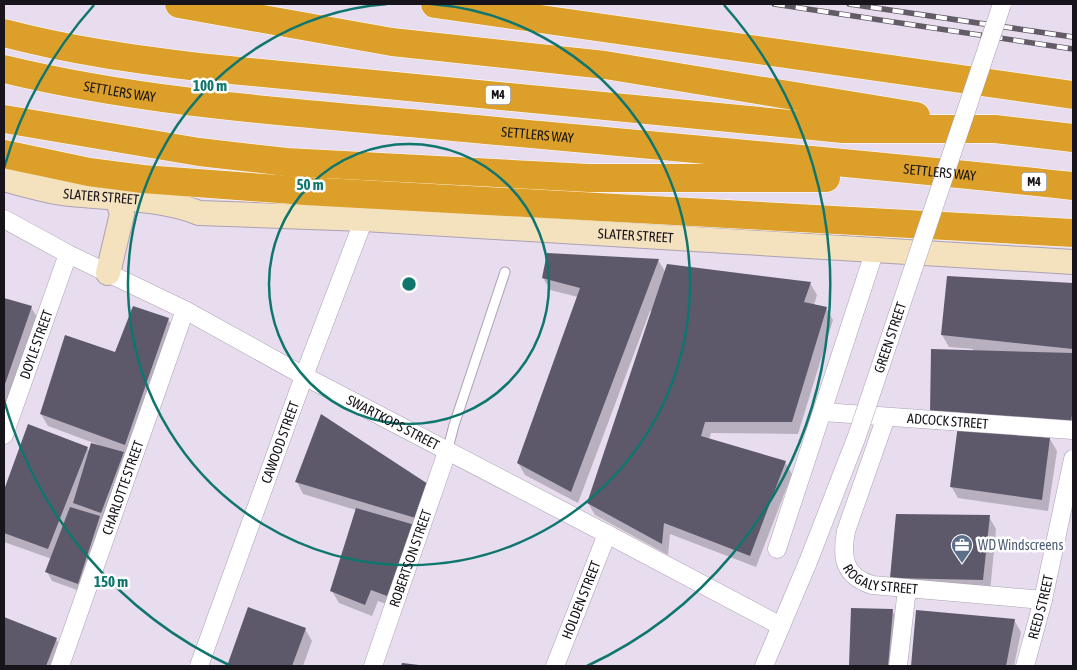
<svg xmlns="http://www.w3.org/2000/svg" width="1077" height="670" font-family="'Asap Condensed',sans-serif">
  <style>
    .shadow { fill: #0003 }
    .building { fill: #5d596b }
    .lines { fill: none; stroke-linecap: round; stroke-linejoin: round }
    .lane-casing { stroke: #aca1b3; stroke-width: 11 }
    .street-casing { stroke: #aca1b3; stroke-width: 19 }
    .secondary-casing { stroke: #aca1b3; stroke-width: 26 }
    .highway-casing { stroke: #fff; stroke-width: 29 }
    .lane { stroke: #fff; stroke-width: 9 }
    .street { stroke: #fff; stroke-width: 18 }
    .secondary { stroke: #f4e2bf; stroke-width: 24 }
    .highway { stroke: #dca02a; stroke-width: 28 }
    .rail-casing { stroke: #635c67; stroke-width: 5.5 }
    .rail { stroke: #fff; stroke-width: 4; stroke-dasharray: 11; stroke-linecap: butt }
    .street-bridge-casing { stroke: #aca1b3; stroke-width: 19; stroke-linecap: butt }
    .street-bridge { stroke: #fff; stroke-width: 18 }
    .ring { fill: none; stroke: #0f766e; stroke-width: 2.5 }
    .labels { text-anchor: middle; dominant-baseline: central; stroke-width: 5; stroke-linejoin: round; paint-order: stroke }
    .shield { fill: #fff; stroke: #5d5a5f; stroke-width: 1 }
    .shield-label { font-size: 12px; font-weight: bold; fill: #18141b }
    .street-label { font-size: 14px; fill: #18141b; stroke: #fff }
    .service-label { font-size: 14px; fill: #4e5e75; stroke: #fff; text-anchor: start }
    .centre { fill: #0f766e; stroke: #fff; stroke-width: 2.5 }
    .ring-label { font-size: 15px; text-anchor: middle; font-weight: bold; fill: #0f766e; stroke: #fff; stroke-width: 5; stroke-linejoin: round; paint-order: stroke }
  </style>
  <rect width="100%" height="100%" fill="#e8dcef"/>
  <path class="shadow" d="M658,260L666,273L810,283L817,295L814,305L826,308L833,320L798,434L711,433L709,440L785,462L792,474L756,567L670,534L668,555L595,515L588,503L652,312L650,311L578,503L525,475L518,463L578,297L550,290L543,278Z
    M948,277L1073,285V434L996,429L1050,439L1057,451L1048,511L958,498L951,486L973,349L949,347L942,335Z
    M4,299L31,307L38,319L9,403L4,401Z
    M168,319L175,331L131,457L123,454L128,462L107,521L100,519L104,526L83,592L52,581L47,572L52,559L4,542V494L29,426L87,448L90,452L99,446V445L48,426L41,414L116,354Z
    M297,482L427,484L394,607L378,601L372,616L339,603L332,591L356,510L303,494Z
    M989,517L996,529L990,592L891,578Z
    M249,609L305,629L312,641L303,666H228Z
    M892,610L897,620L893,666H850Z
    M918,611L1014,620L1021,632L1014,666H913Z
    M4,619L56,639L63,651L57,666H4Z"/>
  <path class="building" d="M547,253L659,259L571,492L517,463L580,288L542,278Z
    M667,264L811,282L804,302L827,307L792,422H705L701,436L786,461L750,556L664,523L662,544L587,503Z
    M947,276L1073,283V349L941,335Z
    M4,298L32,306L4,387Z
    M133,306L169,318L125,445L40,414L65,335L115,352Z
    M931,349L1073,353V406L1071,423L930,414Z
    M321,414L428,484L419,519L295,482Z
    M28,424L88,447L48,549L4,533V490Z
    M958,425L1050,438L1042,500L950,487Z
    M91,443L124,452L101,513L73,503Z
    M70,507L100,516L78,584L45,572Z
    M356,508L415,525L387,596L371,590L365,605L330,591Z
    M896,514L990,515L983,580L890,578Z
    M248,607L306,628L292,666H227Z
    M851,608L893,609L888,666H849Z
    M916,610L1015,619L1006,666H911Z
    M4,617L57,638L46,666H4Z
    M402,663L419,665V666H401Z"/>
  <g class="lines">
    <g class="lane-casing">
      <path id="lane" d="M447,452L454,425L505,272"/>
    </g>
    <g class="street-casing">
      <g id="street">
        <path id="s1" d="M4,219L68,254L185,310L304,376L607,534L781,626"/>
        <path id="s2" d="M823,412L1073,430"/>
        <path id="s3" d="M886,417L846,531C841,558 844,576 872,585L1043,600"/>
        <path id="s4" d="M4,435L68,254"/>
        <path d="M777,549L875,250"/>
        <path id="s5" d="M60,666L185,310"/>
        <path id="s6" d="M199,666L304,376L364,219"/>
        <path id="s7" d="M373,666L447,452"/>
        <path id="s8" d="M555,666L607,534"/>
        <path d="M764,666L808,562"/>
        <path d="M898,666L907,589"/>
        <path id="s9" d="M1025,666L1043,600L1073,459"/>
      </g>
    </g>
    <g class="secondary-casing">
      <g id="secondary">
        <path id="s10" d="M4,179C26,185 48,192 71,194C110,198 164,198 199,213L364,219L1073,262"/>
        <path d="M108,273L122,214L117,198"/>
      </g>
    </g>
    <g class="highway-casing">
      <g id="highway">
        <path d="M179,4L392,42L605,65L916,116"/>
        <path d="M435,4L1073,95"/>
        <path d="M4,33C68,50 133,59 199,67L843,129H995L1073,138"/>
        <path id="s11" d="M4,69C144,103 290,112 432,125C646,145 860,163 1073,186"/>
        <path d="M4,119L199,152L287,162L589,178H826"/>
        <path d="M4,154L89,172L143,179L305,191L1073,233"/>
      </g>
    </g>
    <use href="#lane" class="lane"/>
    <use href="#street" class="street"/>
    <use href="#secondary" class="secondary"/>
    <use href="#highway" class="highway"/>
    <g class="rail-casing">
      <path id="rail" d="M774,4L1073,49
        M849,4L1073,37"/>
    </g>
    <use href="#rail" class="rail"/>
    <g class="street-bridge-casing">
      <g id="street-bridge">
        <path id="s12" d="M808,562L857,436L1002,4"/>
      </g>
    </g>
    <use href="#street-bridge" class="street-bridge"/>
  </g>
  <g class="ring">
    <circle cx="409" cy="284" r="140"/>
    <path d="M431 4A281 281 0 1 1 387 4"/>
    <path d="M231 666A421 421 0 0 1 4 400M4 168A421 421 0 0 1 94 5M724 5A421 421 0 0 1 587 666"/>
  </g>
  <defs>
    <g id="office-pin" transform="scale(1.125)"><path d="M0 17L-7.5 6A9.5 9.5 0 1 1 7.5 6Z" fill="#5c6f8a" stroke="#fff"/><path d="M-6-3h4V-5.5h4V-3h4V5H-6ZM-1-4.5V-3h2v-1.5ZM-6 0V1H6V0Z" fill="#fff"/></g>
  </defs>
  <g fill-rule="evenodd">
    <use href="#office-pin" x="962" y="545"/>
  </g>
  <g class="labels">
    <g class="shield">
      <rect x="485.5" y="85.5" width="25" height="19" rx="4"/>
      <rect x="1021.5" y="172.5" width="25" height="19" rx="4"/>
    </g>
    <g class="shield-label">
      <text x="498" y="95">M4</text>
      <text x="1034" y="182">M4</text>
    </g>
    <g class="street-label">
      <text stroke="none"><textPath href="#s11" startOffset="118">SETTLERS WAY</textPath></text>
      <text stroke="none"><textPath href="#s11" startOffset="538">SETTLERS WAY</textPath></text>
      <text stroke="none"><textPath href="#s11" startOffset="942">SETTLERS WAY</textPath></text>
      <text stroke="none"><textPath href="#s10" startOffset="99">SLATER STREET</textPath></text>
      <text stroke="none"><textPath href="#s10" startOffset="636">SLATER STREET</textPath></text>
      <text stroke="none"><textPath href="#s12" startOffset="239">GREEN STREET</textPath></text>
      <text stroke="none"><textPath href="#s4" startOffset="96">DOYLE STREET</textPath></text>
      <text stroke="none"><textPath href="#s2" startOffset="125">ADCOCK STREET</textPath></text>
      <text stroke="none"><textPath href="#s1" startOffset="439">SWARTKOPS STREET</textPath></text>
      <text stroke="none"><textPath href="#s6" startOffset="238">CAWOOD STREET</textPath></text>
      <text stroke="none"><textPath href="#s5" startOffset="189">CHARLOTTE STREET</textPath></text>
      <text stroke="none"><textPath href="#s7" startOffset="114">ROBERTSON STREET</textPath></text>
      <text stroke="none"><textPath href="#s3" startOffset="195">ROGALY STREET</textPath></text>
      <text stroke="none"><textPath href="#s8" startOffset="71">HOLDEN STREET</textPath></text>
      <text stroke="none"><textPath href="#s9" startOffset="61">REED STREET</textPath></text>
    </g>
    <g class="service-label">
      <text x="978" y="545">WD Windscreens</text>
    </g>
  </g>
  <circle cx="409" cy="284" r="8" class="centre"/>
  <g class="ring-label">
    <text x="210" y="91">100 m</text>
    <text x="310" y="190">50 m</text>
    <text x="111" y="587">150 m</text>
  </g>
  <rect width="1077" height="670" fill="none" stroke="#18141b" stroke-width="10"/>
</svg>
